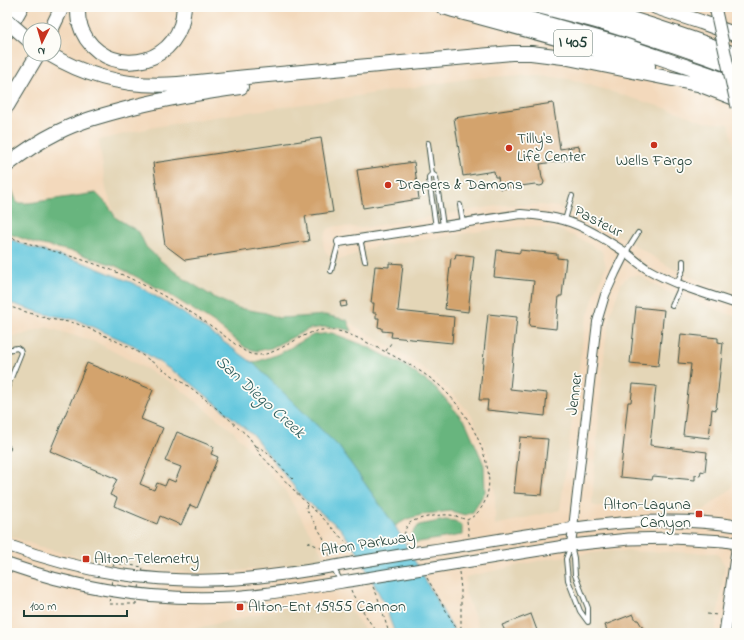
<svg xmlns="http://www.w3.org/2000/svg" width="744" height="640" font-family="'Indie Flower',sans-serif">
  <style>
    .built { fill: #e4d6b7 }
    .forest { fill: #68b57e; stroke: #447959 }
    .water { fill: #60c6dd; stroke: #408288 }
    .building { fill: #d3a36d }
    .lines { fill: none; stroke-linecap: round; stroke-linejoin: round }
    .lane-casing { stroke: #3f5448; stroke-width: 6 }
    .street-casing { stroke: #3f5448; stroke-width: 10 }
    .secondary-casing { stroke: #3f5448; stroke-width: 13 }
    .highway-casing { stroke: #3f5448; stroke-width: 16 }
    .path { stroke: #3f5448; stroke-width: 1; stroke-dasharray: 3 3; stroke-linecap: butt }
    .lane { stroke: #fff; stroke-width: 4 }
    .street { stroke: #fff; stroke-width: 8 }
    .secondary { stroke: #fff; stroke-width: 11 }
    .highway { stroke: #fff; stroke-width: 14 }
    .secondary-bridge-casing { stroke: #3f5448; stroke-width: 13; stroke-linecap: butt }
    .highway-bridge-casing { stroke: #3f5448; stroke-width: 16; stroke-linecap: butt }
    .secondary-bridge { stroke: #fff; stroke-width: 11 }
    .highway-bridge { stroke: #fff; stroke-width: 14 }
    .poi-dot { fill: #c8321e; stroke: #fdfcf7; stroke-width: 1.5 }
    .labels { text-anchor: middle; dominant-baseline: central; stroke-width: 3.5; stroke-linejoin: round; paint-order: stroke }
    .shield { fill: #fdfcf7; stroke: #62766e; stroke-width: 1 }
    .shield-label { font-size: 15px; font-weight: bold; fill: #1f3d34 }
    .poi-label { font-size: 16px; fill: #1f3d34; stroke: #fdfcf7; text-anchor: start }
    .street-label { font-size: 16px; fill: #1f3d34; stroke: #fdfcf7 }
    .water-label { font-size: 17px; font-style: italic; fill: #2f5f5e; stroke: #fdfcf7 }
  </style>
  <rect width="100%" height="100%" fill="#fdfcf7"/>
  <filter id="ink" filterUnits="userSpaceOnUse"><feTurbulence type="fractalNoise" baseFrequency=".025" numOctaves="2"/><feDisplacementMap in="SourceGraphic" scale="8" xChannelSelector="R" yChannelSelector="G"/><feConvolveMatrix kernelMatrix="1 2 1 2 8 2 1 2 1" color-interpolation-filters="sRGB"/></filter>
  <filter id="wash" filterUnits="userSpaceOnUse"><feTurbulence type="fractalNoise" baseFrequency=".012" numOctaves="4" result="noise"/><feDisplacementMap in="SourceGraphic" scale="16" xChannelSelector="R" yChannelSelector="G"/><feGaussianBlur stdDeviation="0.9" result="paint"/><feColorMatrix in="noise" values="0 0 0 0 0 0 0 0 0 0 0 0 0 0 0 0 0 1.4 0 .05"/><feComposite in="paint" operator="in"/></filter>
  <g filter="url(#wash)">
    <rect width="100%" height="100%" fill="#f3d9bc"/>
    <path class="built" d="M525,75L553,77L570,79L678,112L704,122L729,124L737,159V294L706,283L673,269L625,239L612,232L558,207L540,205H503L361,228L351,227L336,226L328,229L324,236L323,244L325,251L329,256L339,260L376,246L496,229L527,226L557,229L578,238L602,251L606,266L594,296L585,325L560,510L495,525V493L489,455L472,416L457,398L433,376L413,360L355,326L347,320L299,317L278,318L266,313L238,308L215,298L183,278L161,261L146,247L139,232L116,218L106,189L99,140L155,127L213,117L338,99L473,78Z
      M638,275L666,291L737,317V459L732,488L704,510H614L592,505L601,385L606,339L611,313L621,283L629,276Z
      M46,327L98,343L174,384L234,432L284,489L325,558L270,568L212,573L163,570L102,563L40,547L7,535V337L22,335Z
      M609,551L717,553L725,565L715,633H481L465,592L466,577L551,558Z
      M335,604L349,609L367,633H176L284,608Z"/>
    <path class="forest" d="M7,182L11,187L17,203H29L96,193L108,205L116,218L139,232L146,247L161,261L183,278L215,298L238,308L266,313L278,318L299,317L325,315L347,320L352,331L339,328L325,327L309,329L271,348L257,351L246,348L214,323L167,293L116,266L75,252L38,244L7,233Z
      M332,333L366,346L405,366L436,388L466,423L484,465L485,492L473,512L465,515L451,511L425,514L407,519L395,526L339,447L253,363L279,354L313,335Z
      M445,520L455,521L462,526V535L413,543L412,534L419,525Z"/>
    <path class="water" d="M7,238L30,247L84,263L135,284L183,313L253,363L339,447L395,526L455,633H395L383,601L356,550L340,528L304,499L252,434L191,383L133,345L77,320L45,314L7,302Z"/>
    <g id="blocks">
      <path class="building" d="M553,103L560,149L579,146L580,154H574L575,159L540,164L542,178L544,182L543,185L540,186L536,185L535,184L500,189L498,177H495L494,171L463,176L454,118Z
        M321,138L333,212L305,216L309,241L185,260L165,245L153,163Z
        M414,162L419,199L363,208L357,170Z
        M497,250L520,253V250L557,254V258L566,259L562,296H559L556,329L529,326L534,281L494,277Z
        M456,254L474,256L468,312L445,309L451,258L455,259Z
        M389,263L403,264L398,311L454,317L452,343L391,337L392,332L382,331V328L378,327L379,318H376V313H373L374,303H371L375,266L389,267Z
        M346,301L347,306L341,307L340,302Z
        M636,307L664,310L658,366L630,363Z
        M488,314L517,317L510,389L547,393L545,416L487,410L488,400H479Z
        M681,334L718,338V342L723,343L716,410L712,409L709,438L683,435L691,364L678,363Z
        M87,363L153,390L141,419L163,428L140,484L154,490L157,483L165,486L168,479L175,482L181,467L165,461L177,432L214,447L211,454L218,457L197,508L190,505L181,525L160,516L157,524L114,506L117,498L110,495L117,479L50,451Z
        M633,384L656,386L650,445L707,452L705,472L701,471L700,476L695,475V480L653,476L652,480L620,477L628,402H631Z
        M520,437L548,439L542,495L514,493Z
        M531,614L538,633H506L502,625Z
        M633,614L636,620H638L646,633H608L605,625Z"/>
    </g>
  </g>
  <g filter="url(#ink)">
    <use href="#blocks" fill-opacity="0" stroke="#3f5448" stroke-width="1"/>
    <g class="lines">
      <g class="lane-casing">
        <path id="lane" d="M428,143L432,174
          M460,205L463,223
          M565,220L572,196
          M436,227L429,180V177L432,174L435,176L436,178L443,226
          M360,239L365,261
          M626,252L638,233
          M331,271L339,242
          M677,283L683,269V261
          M672,306L681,286
          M7,350L17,348L20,350L21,353L7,388
          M7,448H8
          M571,545L574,558L575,575L588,608V622L580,611L568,580L566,559Z
          M333,567L341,582"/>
      </g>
      <g class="street-casing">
        <path id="street" d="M339,242L521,214C535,215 549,216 563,220C585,226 606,240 625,252C633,258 640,265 649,270C677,286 707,294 737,304
          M571,545L597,322L605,295L615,273L625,253"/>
      </g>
      <g class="secondary-casing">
        <path id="secondary" d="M7,545C83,573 156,584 237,579C276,576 314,570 352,563
          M419,552C454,547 490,541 526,535C597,524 665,515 737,526
          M7,564C79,589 155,601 231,597C275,594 318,586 361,579
          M428,568L571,545L629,539L673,538L724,541L737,543
          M725,633L737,550"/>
      </g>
      <g class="highway-casing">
        <path id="highway" d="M78,7C78,12 78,18 79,22C93,74 164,75 181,25C183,19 183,13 184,7
          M443,7C511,26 581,43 648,66
          M487,7L623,45L711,75L737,85
          M542,7C565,13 588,18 610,25C653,38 695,52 737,68
          M589,7C639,20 688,37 737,55
          M656,7L701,22L737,35
          M51,30L62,7
          M7,32L21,7
          M49,54C89,78 132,88 178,84L247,77L512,53H531L563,57L702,85
          M693,82L737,99
          M7,106L38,54
          M7,165C23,152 40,141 58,132C82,120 107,114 133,107C168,98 204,92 241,87"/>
      </g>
      <path class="path" d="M7,236C42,249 79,257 114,271C146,285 178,303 207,323C220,332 233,343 246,352C269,365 298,332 322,330C340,328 358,338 374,346C396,357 420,369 439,385C463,407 482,438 488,471C491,490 486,511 467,520C461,518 455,515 449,515C441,514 418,518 411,522C404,527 403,536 407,544
        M7,306L49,319L75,323L95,331L133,349L191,388L221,412L249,437L260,454L307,504L320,515L352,549L355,554
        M386,351L391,343
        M256,446L266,451L293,479
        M307,505L306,508L308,512L323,537L331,558
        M467,521L469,536
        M308,542L319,547L329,553
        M114,563L143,567L136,604H109Z
        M459,572L461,589V626L460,633
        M427,578L459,633
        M373,587L377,595L389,633
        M351,590L353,595L371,624L379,633
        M707,614L718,615"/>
      <use href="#lane" class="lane"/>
      <use href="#street" class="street"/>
      <use href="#secondary" class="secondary"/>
      <use href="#highway" class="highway"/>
      <g class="secondary-bridge-casing">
        <path id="secondary-bridge" d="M715,7L737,107
          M352,563L419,552
          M361,579L428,568"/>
      </g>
      <g class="highway-bridge-casing">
        <path id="highway-bridge" d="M7,21L30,41"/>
      </g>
      <use href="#secondary-bridge" class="secondary-bridge"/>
      <use href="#highway-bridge" class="highway-bridge"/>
    </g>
  </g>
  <g class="poi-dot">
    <circle cx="654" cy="145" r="4"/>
    <circle cx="509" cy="148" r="4"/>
    <circle cx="388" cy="185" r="4"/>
    <rect x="695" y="510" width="8" height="8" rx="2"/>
    <rect x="82" y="555" width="8" height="8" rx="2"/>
    <rect x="236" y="603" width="8" height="8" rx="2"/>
  </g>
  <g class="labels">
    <rect class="shield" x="554" y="30" width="38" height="26" rx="3"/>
    <g class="shield-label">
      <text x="573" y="43">I 405</text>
    </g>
    <g class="poi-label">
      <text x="517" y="139">Tilly's<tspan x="517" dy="18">Life Center</tspan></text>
      <text x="654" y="161" text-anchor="middle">Wells Fargo</text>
      <text x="396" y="185">Drapers &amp; Damons</text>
      <text x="691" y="505" text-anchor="end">Alton-Laguna<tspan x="691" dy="18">Canyon</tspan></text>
      <text x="94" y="559">Alton-Telemetry</text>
      <text x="248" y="607">Alton-Ent 15955 Cannon</text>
    </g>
    <g class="street-label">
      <text transform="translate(598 222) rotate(27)">Pasteur</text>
      <text transform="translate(575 394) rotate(-83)">Jenner</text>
      <text transform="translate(368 544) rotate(-9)">Alton Parkway</text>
    </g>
    <g class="water-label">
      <text transform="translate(260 397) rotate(42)">San Diego Creek</text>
    </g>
  </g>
  <rect width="744" height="640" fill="none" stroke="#fdfcf7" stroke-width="24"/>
  <g transform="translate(42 42) rotate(185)"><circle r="19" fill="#fdfcf7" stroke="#a4b0a9"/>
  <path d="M0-3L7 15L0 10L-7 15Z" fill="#c8321e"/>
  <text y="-6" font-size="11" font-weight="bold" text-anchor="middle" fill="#1f3d34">N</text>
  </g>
  <path d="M24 610v6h103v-6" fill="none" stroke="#1f3d34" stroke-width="2"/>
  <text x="30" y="610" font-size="12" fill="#1f3d34" stroke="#fdfcf7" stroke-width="3" paint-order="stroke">100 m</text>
</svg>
